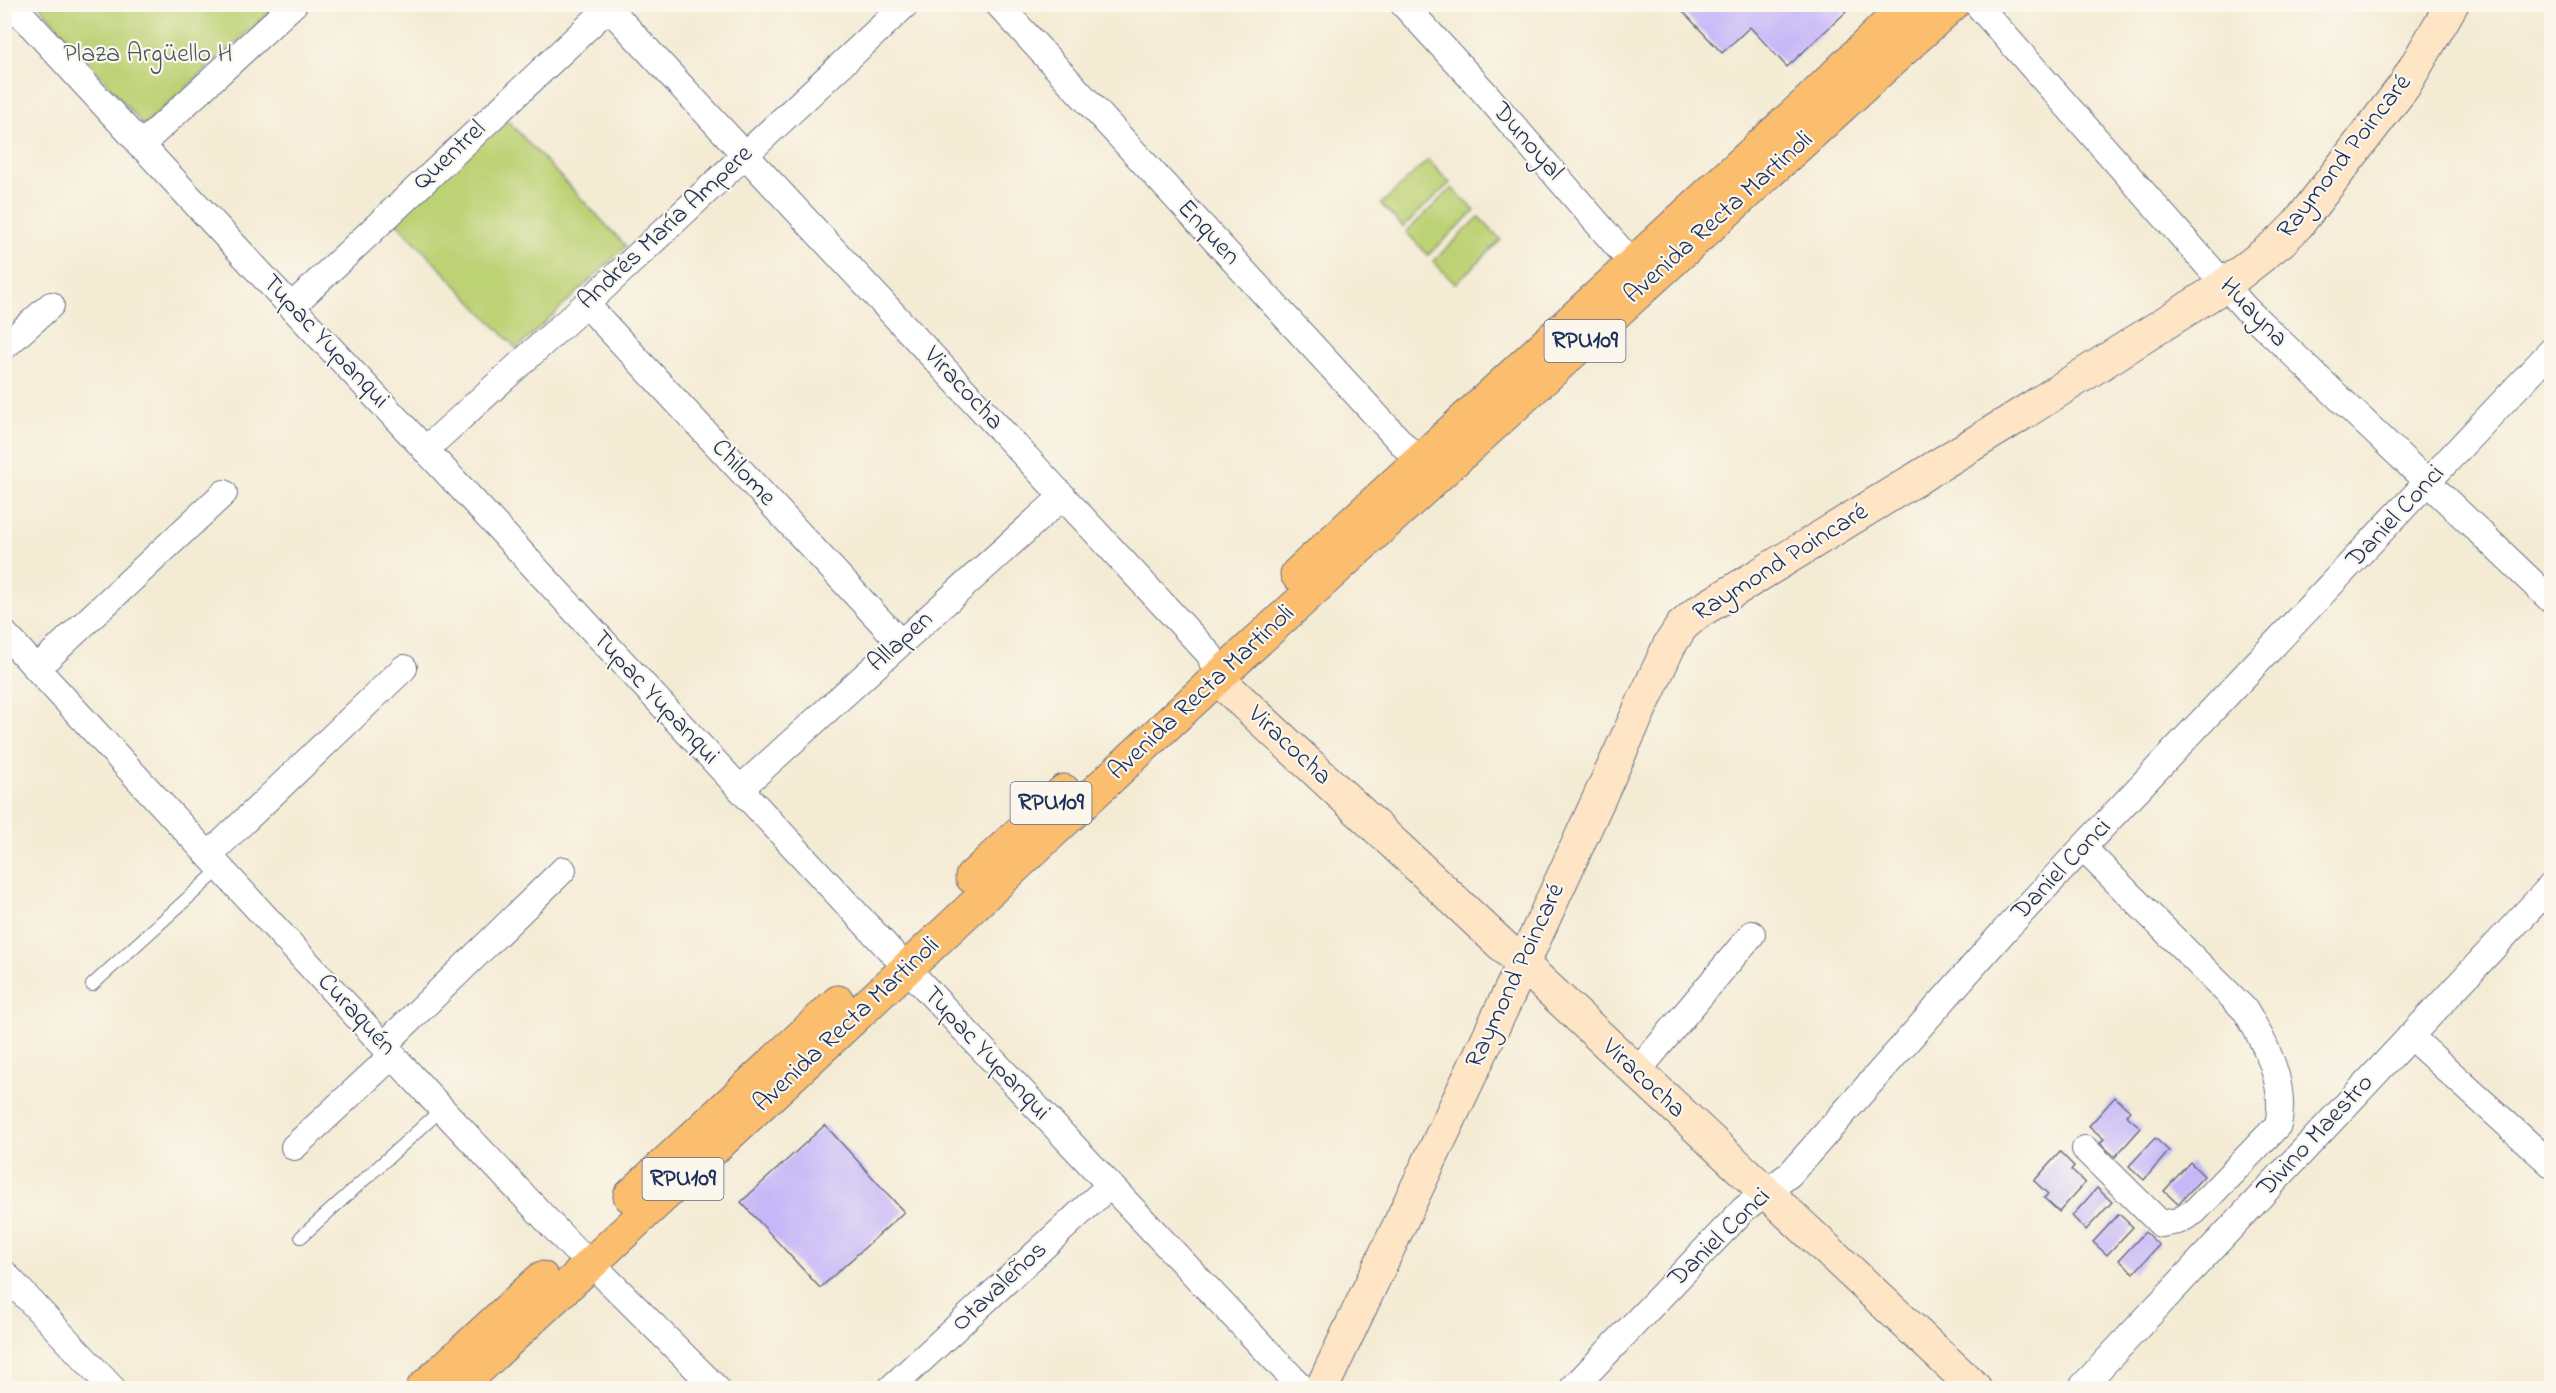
<svg xmlns="http://www.w3.org/2000/svg" width="2556" height="1393" font-family="'Indie Flower',sans-serif">
  <style>
    .green { fill: #bdd175; stroke: #6c806a; stroke-width: 1.5 }
    .building { fill: #c7b7f8 }
    .lines { fill: none; stroke-linecap: round; stroke-linejoin: round }
    .lane-casing { stroke: #677187; stroke-width: 14 }
    .street-casing { stroke: #677187; stroke-width: 28 }
    .secondary-casing { stroke: #677187; stroke-width: 35 }
    .primary-casing { stroke: #677187; stroke-width: 35 }
    .lane { stroke: #fff; stroke-width: 12 }
    .street { stroke: #fff; stroke-width: 26 }
    .secondary { stroke: #fde5c5; stroke-width: 33 }
    .primary { stroke: #fbbd6e; stroke-width: 33 }
    .labels { text-anchor: middle; dominant-baseline: central; stroke-width: 4.5; stroke-linejoin: round; paint-order: stroke }
    .shield { fill: #fbf7ec; stroke: #5e6b89; stroke-width: 1.5 }
    .shield-label { font-size: 24px; font-weight: bold; fill: #1b2f5e }
    .park-label { font-size: 26px; fill: #445864; stroke: #fbf7ec }
    .street-label { font-size: 26px; fill: #1b2f5e; stroke: #fbf7ec }
  </style>
  <rect width="100%" height="100%" fill="#fbf7ec"/>
  <filter id="ink" filterUnits="userSpaceOnUse"><feTurbulence type="fractalNoise" baseFrequency=".0167" numOctaves="2"/><feDisplacementMap in="SourceGraphic" scale="12" xChannelSelector="R" yChannelSelector="G"/><feConvolveMatrix kernelMatrix="1 2 1 2 8 2 1 2 1" color-interpolation-filters="sRGB"/></filter>
  <filter id="wash" filterUnits="userSpaceOnUse"><feTurbulence type="fractalNoise" baseFrequency=".008" numOctaves="4" result="noise"/><feDisplacementMap in="SourceGraphic" scale="24" xChannelSelector="R" yChannelSelector="G"/><feGaussianBlur stdDeviation="1.35" result="paint"/><feColorMatrix in="noise" values="0 0 0 0 0 0 0 0 0 0 0 0 0 0 0 0 0 1.4 0 .05"/><feComposite in="paint" operator="in"/></filter>
  <g filter="url(#wash)">
    <rect width="100%" height="100%" fill="#f4ebd4"/>
    <path class="green" d="M39,5H277L144,126Z
      M502,115L626,246L517,349L393,219Z
      M1428,160L1450,183L1403,227L1381,204Z
      M1452,188L1475,211L1428,255L1406,232Z
      M1479,217L1501,240L1455,284L1433,261Z"/>
    <g id="blocks">
      <path class="building" d="M1676,4H1839L1846,12L1787,67L1750,27L1722,53Z
        M2115,1097L2130,1111L2126,1115L2141,1128L2115,1157L2100,1143L2104,1139L2089,1126Z
        M825,1125L904,1212L820,1288L741,1202Z
        M2155,1138L2169,1151L2144,1180L2129,1166Z
        M2060,1152L2074,1166L2071,1170L2085,1183L2059,1212L2044,1198L2048,1194L2034,1181Z
        M2190,1162L2204,1176L2178,1204L2164,1191Z
        M2097,1188L2112,1202L2086,1230L2072,1216Z
        M2119,1214L2133,1227L2107,1255L2093,1242Z
        M2145,1232L2159,1245L2134,1273L2119,1260Z"/>
    </g>
  </g>
  <g filter="url(#ink)">
    <use href="#blocks" fill-opacity="0" stroke="#677187" stroke-width="1.5"/>
    <g class="lines">
      <g class="lane-casing">
        <path id="lane" d="M92,985L221,868
          M301,1237L442,1109"/>
      </g>
      <g class="street-casing">
        <path id="street" d="M12,4C165,173 322,339 478,506C751,801 1025,1097 1302,1388
          M605,4L1210,655L1217,678
          M998,4L1419,462
          M1403,4L1485,93L1643,276
          M1977,4L2246,309L2552,601
          M140,146L294,4
          M586,304L900,642
          M292,306L608,8
          M4,347L51,305
          M425,450L586,304L906,4
          M4,633L442,1109L574,1249L591,1263L716,1388
          M37,668L224,493
          M740,789L1063,496
          M2083,848L2246,1011C2266,1045 2287,1085 2278,1125L2194,1212L2178,1221L2161,1224L2085,1149
          M209,855L404,668
          M2410,1036L2552,1165
          M384,1045L563,870
          M1636,1073L1752,934
          M294,1147L393,1055
          M4,1273L112,1388
          M891,1388L1109,1186
          M1573,1388L1744,1209L1790,1174L2005,930L2552,350
          M2081,1388L2552,885"/>
      </g>
      <g class="secondary-casing">
        <path id="secondary" d="M1217,678L1975,1388
          M1322,1388L1522,966L1669,646L1682,626L1697,613L2009,422L2225,285L2282,240L2298,224L2404,86L2452,4"/>
      </g>
      <g class="primary-casing">
        <path id="primary" d="M1297,574L1811,99L1908,4
          M972,877L1064,791
          M630,1196L838,1002
          M423,1388L542,1278
          M458,1388L1217,678L1953,4"/>
      </g>
      <use href="#lane" class="lane"/>
      <use href="#street" class="street"/>
      <use href="#secondary" class="secondary"/>
      <use href="#primary" class="primary"/>
    </g>
  </g>
  <g class="labels">
    <g class="shield">
      <rect x="1544.5" y="320" width="81" height="42" rx="4.5"/>
      <rect x="1010.5" y="782" width="81" height="42" rx="4.5"/>
      <rect x="642.5" y="1158" width="81" height="42" rx="4.5"/>
    </g>
    <g class="shield-label">
      <text x="1585" y="341">RPU109</text>
      <text x="1051" y="803">RPU109</text>
      <text x="683" y="1179">RPU109</text>
    </g>
    <g class="park-label">
      <text x="148" y="55">Plaza Argüello H</text>
    </g>
    <g class="street-label">
      <text transform="translate(1527 142) rotate(49)">Dunoyal</text>
      <text transform="translate(450 156) rotate(-43)">Quentrel</text>
      <text transform="translate(2345 157) rotate(-52)">Raymond Poincaré</text>
      <text transform="translate(1719 218) rotate(-42)">Avenida Recta Martinoli</text>
      <text transform="translate(666 228) rotate(-43)">Andrés María Ampere</text>
      <text transform="translate(1208 233) rotate(47)">Enquen</text>
      <text transform="translate(2253 313) rotate(46)">Huayna</text>
      <text transform="translate(325 342) rotate(47)">Tupac Yupanqui</text>
      <text transform="translate(963 389) rotate(47)">Viracocha</text>
      <text transform="translate(743 473) rotate(47)">Chilome</text>
      <text transform="translate(2396 517) rotate(-47)">Daniel Conci</text>
      <text transform="translate(1781 563) rotate(-32)">Raymond Poincaré</text>
      <text transform="translate(901 642) rotate(-42)">Allapen</text>
      <text transform="translate(1202 693) rotate(-43)">Avenida Recta Martinoli</text>
      <text transform="translate(655 698) rotate(47)">Tupac Yupanqui</text>
      <text transform="translate(1289 746) rotate(43)">Viracocha</text>
      <text transform="translate(2062 870) rotate(-46)">Daniel Conci</text>
      <text transform="translate(1516 976) rotate(-65)">Raymond Poincaré</text>
      <text transform="translate(356 1015) rotate(47)">Curaquén</text>
      <text transform="translate(847 1025) rotate(-43)">Avenida Recta Martinoli</text>
      <text transform="translate(986 1054) rotate(47)">Tupac Yupanqui</text>
      <text transform="translate(1643 1079) rotate(43)">Viracocha</text>
      <text transform="translate(2316 1136) rotate(-47)">Divino Maestro</text>
      <text transform="translate(1720 1238) rotate(-44)">Daniel Conci</text>
      <text transform="translate(1000 1287) rotate(-43)">Otavaleños</text>
    </g>
  </g>
  <rect width="2556" height="1393" fill="none" stroke="#fbf7ec" stroke-width="24"/>
</svg>
